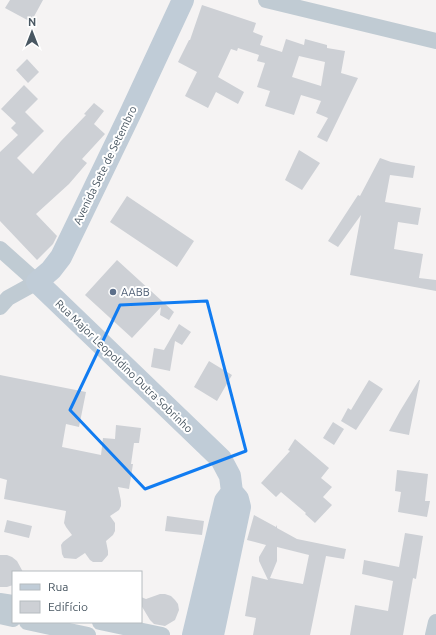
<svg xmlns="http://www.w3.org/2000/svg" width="436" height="635" font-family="Ubuntu,sans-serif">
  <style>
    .building { fill: #cdd0d5; fill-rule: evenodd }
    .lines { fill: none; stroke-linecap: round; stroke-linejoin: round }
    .street { stroke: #c0cbd3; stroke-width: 16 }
    .secondary { stroke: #c0ccd7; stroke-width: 22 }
    .marked { fill: none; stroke: #117cf1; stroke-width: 3; stroke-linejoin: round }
    .service-dot { fill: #5c6f8a; stroke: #fff; stroke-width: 1.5 }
    .labels { text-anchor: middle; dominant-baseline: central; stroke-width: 4; stroke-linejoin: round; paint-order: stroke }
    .street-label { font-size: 11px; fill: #495762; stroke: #fff }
    .service-label { font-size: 11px; fill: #4e5e75; stroke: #fff; text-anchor: start }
  </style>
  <rect width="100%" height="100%" fill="#f5f3f3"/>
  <path class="building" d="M10,0H43L31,22L5,8Z
    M202,5L256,23L253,32L263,36L260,45L282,52L286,39L304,45L305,39L327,45V48L345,51L341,73L358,78L327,142L317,137L328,118L316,113L321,101L301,95L294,115L265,106L270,91L257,87L265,63L257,61L259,55L238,48L237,51L231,49L218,77L244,92L238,104L216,92L208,108L185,96L197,72L178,62L189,40H190ZM299,56L325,62L321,86L292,77Z
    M27,59L39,72L28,83L16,70Z
    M24,85L38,99L25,112L44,131L17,158L33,174L61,141L86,115L84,114L94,103L104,111L94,124L105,134L82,159L87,163L69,184L36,214L57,236L53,244L37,260L0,221V152L18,135L11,128L16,123L1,109Z
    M299,150L320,163L302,190L285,180Z
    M380,158L391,162L415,166L413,178L390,175L385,202L421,208L418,225L398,222L394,249L423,254L419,278L436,280V291L350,275L361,215L338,247L328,241L358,195L360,196Z
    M127,196L194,241L177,267L110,222Z
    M117,260L174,312L169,320L160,315L161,307L132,338L85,295Z
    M179,324L191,332L182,345L175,341L170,371L151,367L154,348L164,350Z
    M209,361L232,375L217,401L194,387Z
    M0,375L86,392L79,427L66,424L62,447L101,455L103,438L115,439L116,425L141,428L139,443H134L131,464H133L129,489L118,487L121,501V506L119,510L110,516L115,523V531L113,535L106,541L108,551V555L102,562H93L90,560L85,553L76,559L64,558L62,554L61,545L63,542L72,535L66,527L64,523L66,511L4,499L7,480L0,478Z
    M369,380L383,389L356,430L341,421L348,408L351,410Z
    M419,380H420L409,435L389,431L400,411Z
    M333,422L344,429L334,445L323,438Z
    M295,439L329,468L321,478L332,487L323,497L332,505L315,523L305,514L306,513L281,492L276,497L261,483L290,451L288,450Z
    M397,470L428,474L425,501H430L427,517L398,512L401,492L395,491Z
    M254,515L276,527L277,525V528L297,539L346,549L344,559L326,556L310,635H253L256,618L245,616L252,576L268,580L259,561V557L266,545L247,540ZM277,547L309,555L303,584L270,578L277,561Z
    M167,516L204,521L202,535L165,531Z
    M7,520L32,526L29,538L4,532Z
    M405,533L423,536L416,579L413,578L403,635H350L355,605L388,611L393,581L362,574L364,560L399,567Z
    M0,555H7L12,557L17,561L23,572H13V585L7,587H0Z
    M160,594H165L171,596L175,600L178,604L179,610L175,620L165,626L154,624L150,620L141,605V597L146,599Z"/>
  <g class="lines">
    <path class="street" d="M266,0L436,41
      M0,249L37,282L8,298L0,307
      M0,601L13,603
      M0,616L13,619
      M27,622L88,635
      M100,622L162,635
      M433,635L436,622"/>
    <path class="secondary" d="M183,0L130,114L61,257L51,270L37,282L221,459L230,476L232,492
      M193,635L225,501L232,492
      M213,635L240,507L238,499L232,492"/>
  </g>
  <path class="marked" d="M207,301L246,451L145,489L70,410L120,305Z"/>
  <circle class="service-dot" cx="113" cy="292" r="4"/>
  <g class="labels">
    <g class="street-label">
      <text transform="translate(105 165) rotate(-64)">Avenida Sete de Setembro</text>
      <text transform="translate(124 366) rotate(44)">Rua Major Leopoldino Dutra Sobrinho</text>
    </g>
    <g class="service-label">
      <text x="121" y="292">AABB</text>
    </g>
  </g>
  <rect x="12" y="571" width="130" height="52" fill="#ffffff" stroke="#b6bcc0"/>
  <rect x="20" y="584" width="20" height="6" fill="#c0ccd7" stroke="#b6bcc0"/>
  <text x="48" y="591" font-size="12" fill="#495762">Rua</text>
  <rect x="20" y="601" width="20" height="12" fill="#cdd0d5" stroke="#b6bcc0"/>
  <text x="48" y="611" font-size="12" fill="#495762">Edifício</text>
  <g transform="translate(32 32)" stroke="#ffffff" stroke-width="3" paint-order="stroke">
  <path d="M0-3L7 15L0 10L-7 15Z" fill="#495762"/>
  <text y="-6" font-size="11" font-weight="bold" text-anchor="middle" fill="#495762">N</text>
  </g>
</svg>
